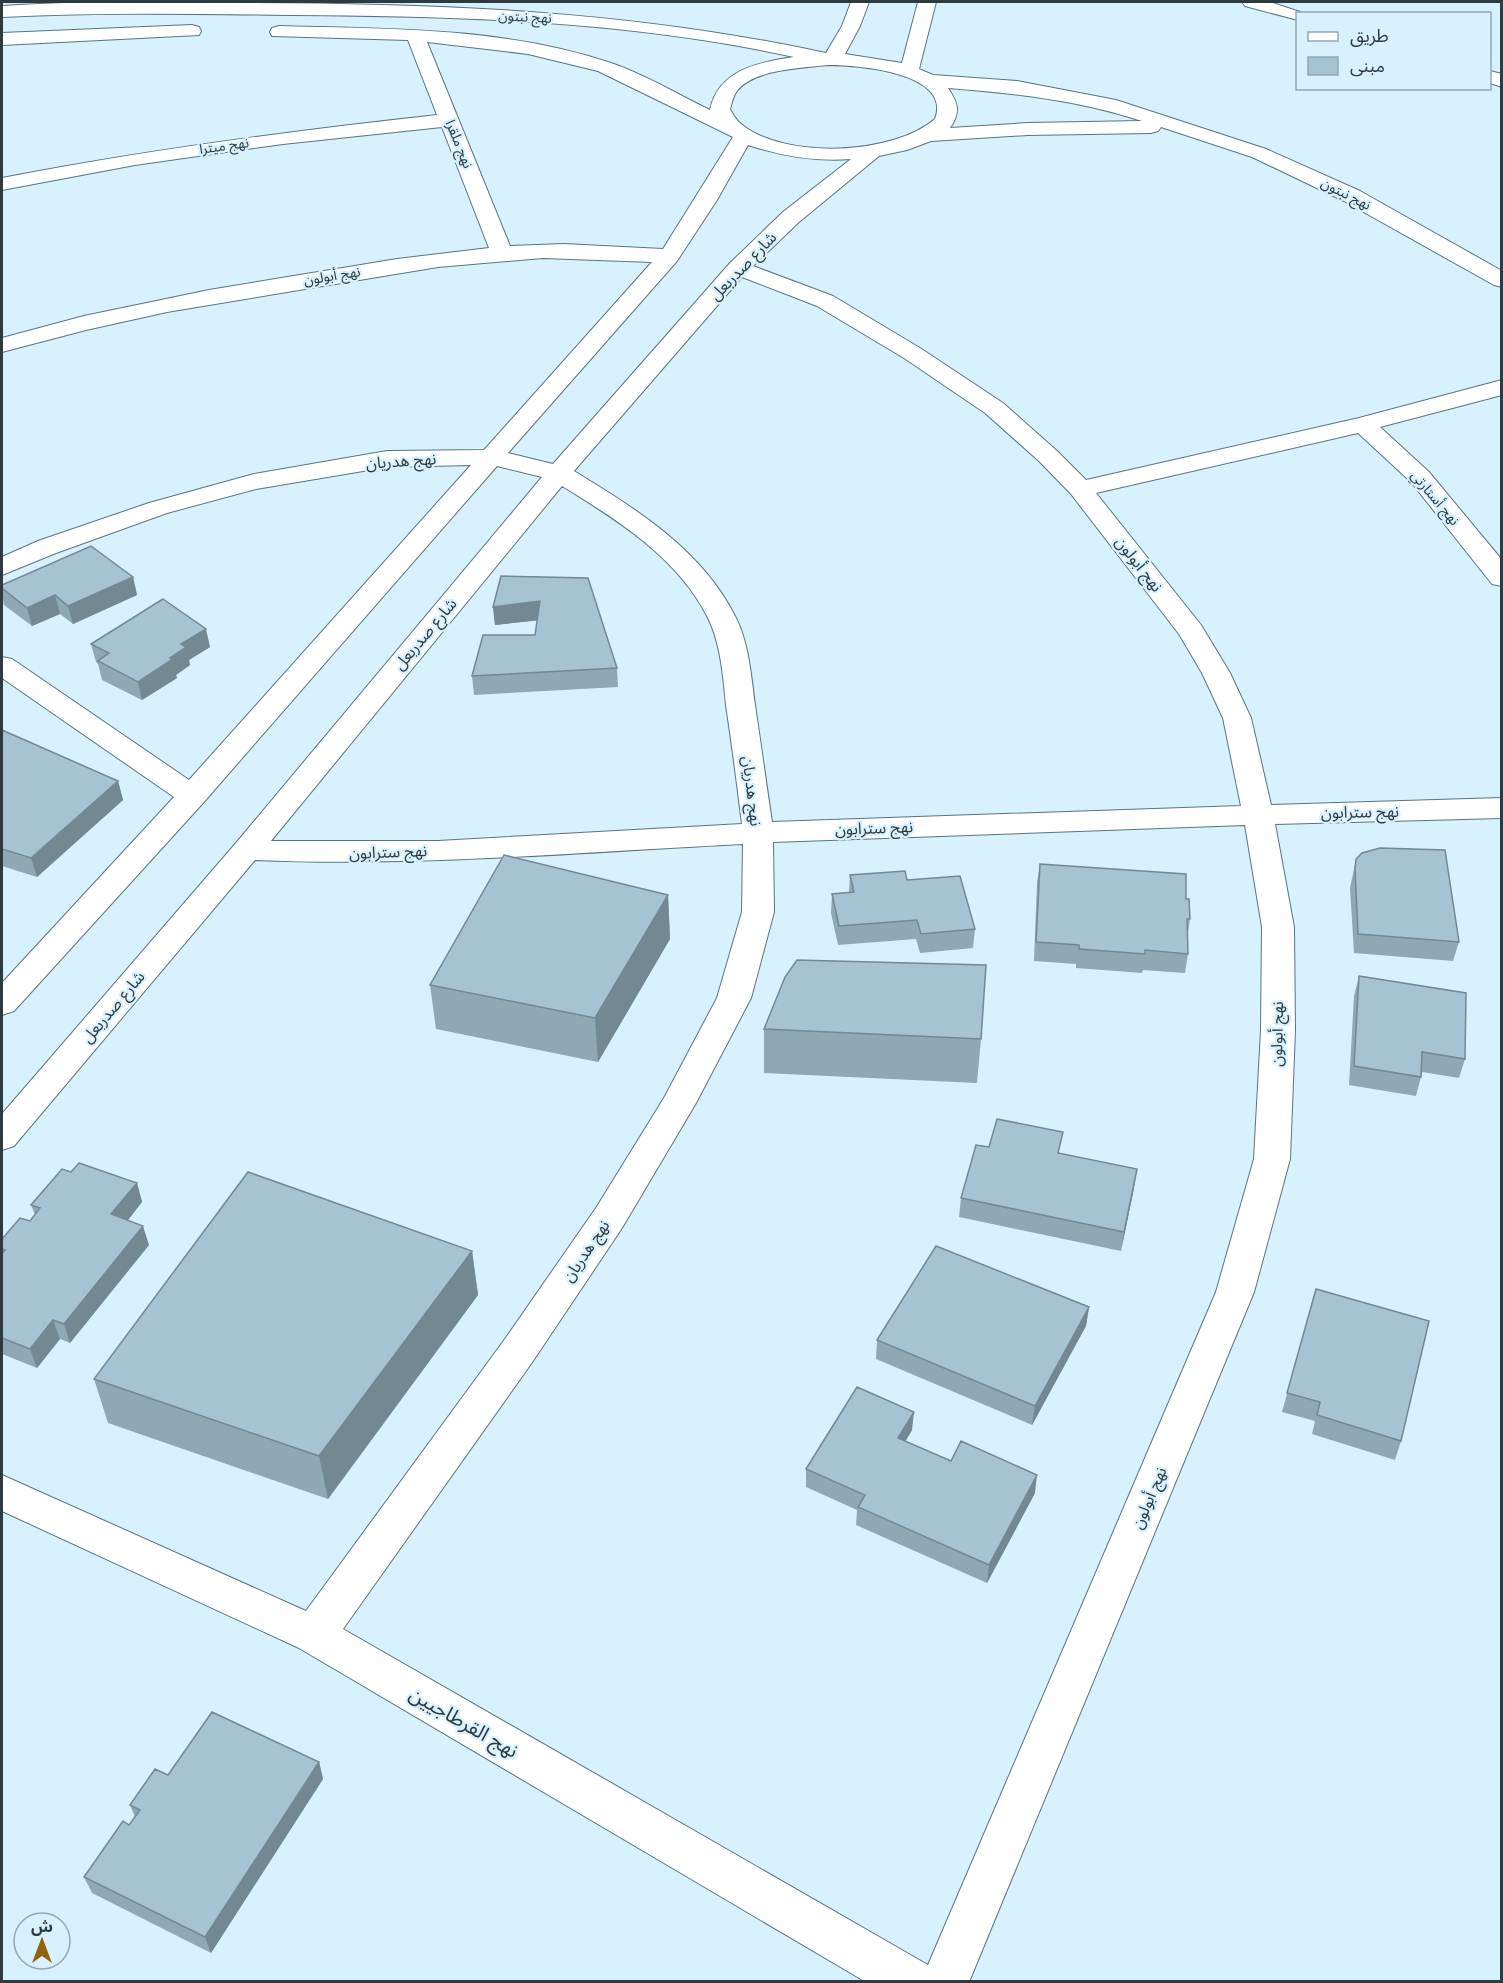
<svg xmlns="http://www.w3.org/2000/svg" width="1503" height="1983" font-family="'Fira Sans','Noto Sans Arabic',sans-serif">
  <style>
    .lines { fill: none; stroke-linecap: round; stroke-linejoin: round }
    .minor-casing { stroke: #587482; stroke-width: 2 }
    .minor { fill: #fff; fill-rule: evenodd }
    .wall { fill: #8ea8b5 }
    .shaded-wall { fill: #748893 }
    .building { fill: #a5c3d2; stroke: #748893; stroke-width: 1.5 }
    .labels { text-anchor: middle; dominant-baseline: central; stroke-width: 4.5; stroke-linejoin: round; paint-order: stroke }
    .far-street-label { font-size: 14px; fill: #2d3a40; stroke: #d8f1fe }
    .street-label { font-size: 16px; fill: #2d3a40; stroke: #d8f1fe }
    .near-street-label { font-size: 20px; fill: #2d3a40; stroke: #d8f1fe }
  </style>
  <rect width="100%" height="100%" fill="#d8f1fe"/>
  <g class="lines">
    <g class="minor-casing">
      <path id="minor" d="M851,2H869L860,26L845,54L902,63L918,2H936L919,69L933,75L1017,81L1116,100L1266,149L1360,191L1502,271V287L1494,285L1344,201L1252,157L1161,127L1158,131L1151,133L1028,135L931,141L907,150L879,156L799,222L753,266L833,296L920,348L1003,403L1057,451L1086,480L1359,418L1502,380V395L1380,427L1429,472L1502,560V586L1492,584L1411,482L1358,433L1096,493L1201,625L1230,673L1251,718L1271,805L1502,798V818L1275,824L1294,927L1295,1030L1290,1159L1254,1292L969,1982H866L299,1648L2,1511V1475L306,1611L505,1339L596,1208L664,1098L717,998L742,912L743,844C580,852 418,867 255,860L14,1146L2,1150V1114L236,843L542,477L497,466L203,803L14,1011L2,1015V983L174,797L2,678V657L12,659L189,780L471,465L387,467L256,489L167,513L56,553L2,575V557L38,541L149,503L254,474L387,451L484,450L652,262L543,258L438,267L167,312L86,330L2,352V338L84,316L209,290L397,259L489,248L442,127L283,144L135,165L2,190V178C146,150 291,131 437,115L408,40L272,36L270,32L272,28L279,26C389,29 505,27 611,63C644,74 679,95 710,110C718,70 759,62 794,57C629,21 460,16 293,15C196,14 99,12 2,17V6C84,0 167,3 250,3C447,4 632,11 826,53L842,26ZM427,42L528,54L598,71L733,137L663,249L564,244L510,246ZM828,65C855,65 953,72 935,119C893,155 785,160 741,124C736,120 733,114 730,109C732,103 733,96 737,91C754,69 802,68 828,65ZM948,88C1014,93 1078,100 1142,121L1028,123L950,128C961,112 958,103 948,88ZM748,145C782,156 815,162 851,159L783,212L730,263L553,464L508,453L677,261L717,200ZM742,277L817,306L904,358L985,413L1039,461L1071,494L1179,634L1202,673L1223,718L1241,806L772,822C766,783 761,744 755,705C751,675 749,643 735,616C701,549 636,509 574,471ZM562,486C616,519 677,557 707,616C721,643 723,676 726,705C732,745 737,784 742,824L438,841H271ZM1245,825L1262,927L1261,1030L1254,1159L1216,1292L928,1965L343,1629L533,1361L622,1228L696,1103L751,998L774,912L773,842Z
        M1242,2H1270L1306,14H1298V20L1245,6Z
        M192,25L199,27L201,31L199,35L2,45V33Z
        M1490,71L1502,74V87L1490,83Z"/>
    </g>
    <use href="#minor" class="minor"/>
  </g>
  <path class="wall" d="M501,576L617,668L618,687L474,695L472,676L535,635L538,620L495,625L493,607Z
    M133,577L137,595L73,624L60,614L32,626L4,605L2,594V585Z
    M91,644L210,647L189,660L190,665L176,675L177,678L142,700L102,680L98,664L96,662Z
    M2,730L118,781L123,800L37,877L2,866Z
    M1356,859L1459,942L1453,961L1354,953L1350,888Z
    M1040,864L1186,899L1190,919L1188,933V954L1185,973L1143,970L1142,973L1076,968V964L1034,961L1037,883Z
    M850,875L907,880L975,929L973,948L920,953L916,939L838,945L831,913L832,894L849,892Z
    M668,895L670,939L598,1062L436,1029L430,985Z
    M1359,976L1465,1059L1459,1078L1422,1072L1421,1077L1416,1096L1349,1085L1354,996Z
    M764,1029L981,1039L977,1083L764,1073Z
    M989,1147L1060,1153L1134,1188L1121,1251L959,1217L961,1198Z
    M71,1172L137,1183L142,1202L128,1220L149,1245L70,1343L60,1339L37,1368L2,1354V1239L30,1221L35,1215L31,1205Z
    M472,1251L478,1295L328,1499L108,1423L94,1379Z
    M1316,1289L1401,1441L1395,1460L1312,1434L1315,1421L1282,1412Z
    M1089,1307L1086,1326L1032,1425L876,1359L877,1340Z
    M912,1430L905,1442L951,1461L1035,1493L987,1583L856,1525L857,1510L806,1487V1469Z
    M319,1762L323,1779L211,1953L92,1893L84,1877L129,1825L135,1817L130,1805L168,1775Z"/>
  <path class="shaded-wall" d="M133,577L137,595L73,624L68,606Z
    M55,595L60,614L32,626L27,608Z
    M540,601L542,620L495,625L493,607Z
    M206,629L210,647L189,660L190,665L176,675L177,678L142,700L138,682L170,658L181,644Z
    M118,781L123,800L37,877L31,858Z
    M668,895L670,939L598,1062L595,1018Z
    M1137,1169L1134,1188L1121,1251L1124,1232Z
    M137,1183L142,1202L117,1234L111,1214Z
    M143,1226L149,1245L70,1343L64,1324Z
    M472,1251L478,1295L328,1499L319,1456Z
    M1089,1307L1086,1326L1032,1425L1035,1406Z
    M53,1320L60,1339L37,1368L30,1349Z
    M914,1412L912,1430L896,1457L898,1438Z
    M1037,1475L1035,1493L987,1583L989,1565Z
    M319,1762L323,1779L211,1953L205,1937Z"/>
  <path class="building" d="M91,546L133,577L68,606L55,595L27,608L2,588V585Z
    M501,576L588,578L617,668L472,676L483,635H535L540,601L493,607Z
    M163,599L206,629L181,644L186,647L170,658L173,659L138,682L98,661L109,653L91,644Z
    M2,730L118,781L31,858L2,849Z
    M1380,848L1445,850L1459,942L1358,934L1355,869L1356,859L1362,853Z
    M504,855L668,895L595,1018L430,985Z
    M1040,864L1186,874V899H1189L1190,919H1187L1188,954L1145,950V954L1079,949V945L1036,942Z
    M905,871L907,880L960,876L975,929L921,934L917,920L839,926L832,894L854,892L850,875Z
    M797,960L986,965L981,1039L764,1029L785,977Z
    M1359,976L1466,993L1465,1059L1422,1052L1421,1077L1354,1066Z
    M997,1119L1063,1132L1058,1153L1137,1169L1124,1232L961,1198L976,1145L989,1147Z
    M79,1163L137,1183L111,1214L143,1226L64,1324L53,1320L30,1349L2,1338V1254L5,1250L2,1249V1239L20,1218L30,1221L40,1208L31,1205L62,1169L71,1172Z
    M248,1172L472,1251L319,1456L94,1379Z
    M936,1246L1089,1307L1035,1406L877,1340Z
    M1316,1289L1429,1321L1401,1441L1317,1415L1320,1402L1287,1393Z
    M857,1387L914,1412L898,1438L951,1461L961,1441L1037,1475L989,1565L858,1507L865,1495L806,1469Z
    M212,1712L319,1762L205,1937L84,1877L123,1821L129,1825L140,1810L130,1805L155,1769L168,1775Z"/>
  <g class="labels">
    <g class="far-street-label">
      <text transform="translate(525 17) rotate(3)">نهج نبتون</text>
      <text transform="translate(459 144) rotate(68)">نهج ملقرا</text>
      <text transform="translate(224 146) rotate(-8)">نهج ميترا</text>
      <text transform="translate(1346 194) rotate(27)">نهج نبتون</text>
      <text transform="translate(332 276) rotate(-9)">نهج أبولون</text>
      <text transform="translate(1435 498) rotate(50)">نهج أستارتي</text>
    </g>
    <g class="street-label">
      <text transform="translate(743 266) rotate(-46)">شارع صدربعل</text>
      <text transform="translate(401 461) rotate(-4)">نهج هدريان</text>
      <text transform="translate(1139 564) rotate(52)">نهج أبولون</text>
      <text transform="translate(425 634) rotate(-50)">شارع صدربعل</text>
      <text transform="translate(752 791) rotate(83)">نهج هدريان</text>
      <text transform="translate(1360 812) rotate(-1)">نهج سترابون</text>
      <text transform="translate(874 828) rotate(-2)">نهج سترابون</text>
      <text transform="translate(388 852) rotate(-2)">نهج سترابون</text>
      <text transform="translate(113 1007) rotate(-50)">شارع صدربعل</text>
      <text transform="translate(1277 1034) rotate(-89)">نهج أبولون</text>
      <text transform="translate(586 1251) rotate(-56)">نهج هدريان</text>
      <text transform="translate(1149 1498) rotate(-67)">نهج أبولون</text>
    </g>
    <g class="near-street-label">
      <text transform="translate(464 1722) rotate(30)">نهج القرطاجيين</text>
    </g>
  </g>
  <rect width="1503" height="1983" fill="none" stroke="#2d3a40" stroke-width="6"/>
  <rect x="1296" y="12" width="195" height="78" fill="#d8f1fe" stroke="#94a8b2" stroke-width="1.5"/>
  <rect x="1308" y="32" width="30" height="9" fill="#ffffff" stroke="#94a8b2" stroke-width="1.5"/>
  <text x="1350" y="42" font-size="18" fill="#2d3a40">طريق</text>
  <rect x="1308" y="57" width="30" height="18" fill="#a5c3d2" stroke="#94a8b2" stroke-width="1.5"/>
  <text x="1350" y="72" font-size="18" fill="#2d3a40">مبنى</text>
  <g transform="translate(42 1941)"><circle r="28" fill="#d8f1fe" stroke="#94a8b2" stroke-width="1.5"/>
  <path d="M0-4.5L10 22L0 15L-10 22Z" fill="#8e6509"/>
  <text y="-9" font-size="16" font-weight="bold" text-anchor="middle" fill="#2d3a40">ش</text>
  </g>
</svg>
